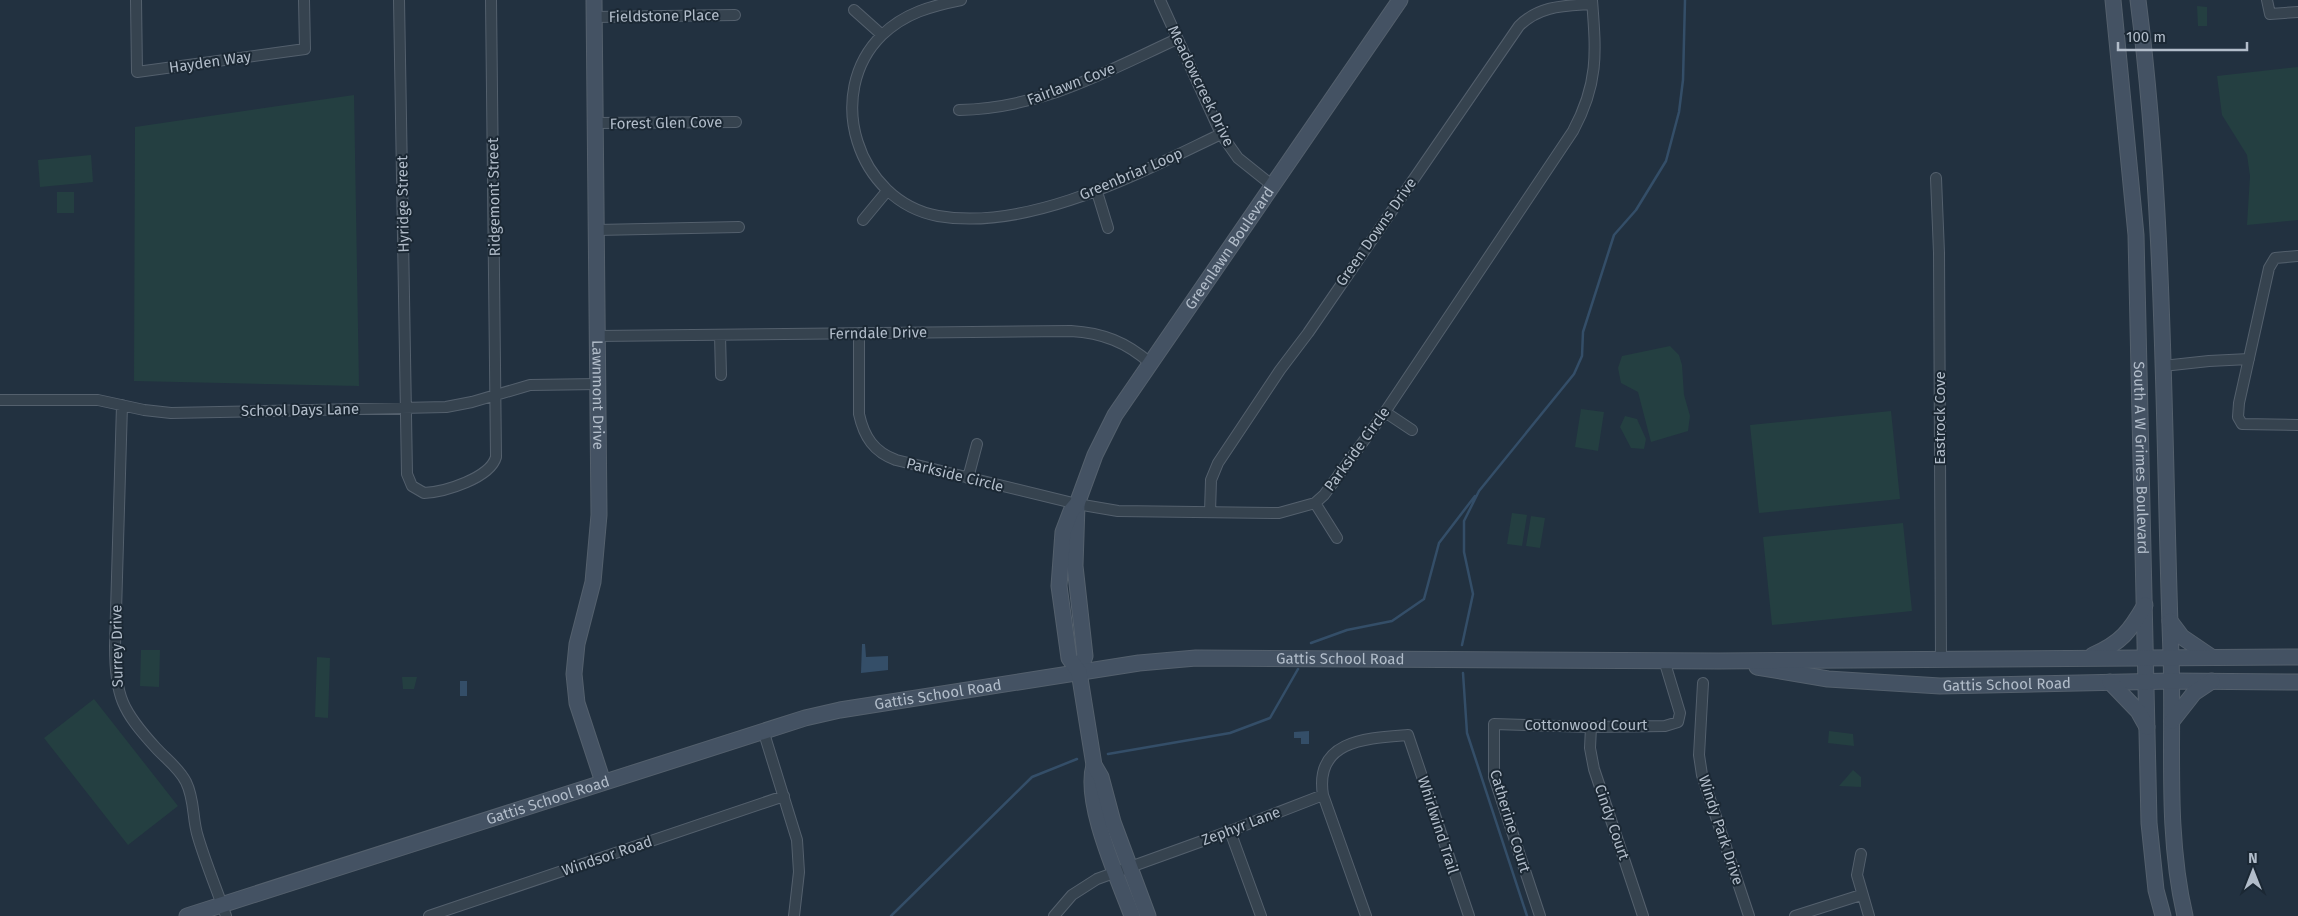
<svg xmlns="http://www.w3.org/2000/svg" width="2298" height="916" font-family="'Fira Sans',sans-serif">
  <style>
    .green { fill: #243f41 }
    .water { fill: #344e68 }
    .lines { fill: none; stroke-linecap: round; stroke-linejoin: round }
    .stream { stroke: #344e68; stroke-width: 2.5 }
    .street-casing { stroke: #54606d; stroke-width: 12 }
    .secondary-casing { stroke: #54606d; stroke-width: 17 }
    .street { stroke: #36434f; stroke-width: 10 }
    .secondary { stroke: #445263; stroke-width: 15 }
    .labels { text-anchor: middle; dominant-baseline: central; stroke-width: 4; stroke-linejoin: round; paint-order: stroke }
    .street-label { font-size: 15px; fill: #b2bdca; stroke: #1b2834 }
  </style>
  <rect width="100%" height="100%" fill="#223140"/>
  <path class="green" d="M2197,6L2207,7V26H2198Z
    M2298,67V220L2247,225L2250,176L2247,155L2222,115L2217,76Z
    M354,95L359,386L134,381L135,127Z
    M91,155L93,182L40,187L38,160Z
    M57,192H74V213H57Z
    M1670,346L1679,355L1682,365L1684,395L1690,416L1688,431L1651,442L1638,392L1621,383L1618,368L1622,356Z
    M1581,409L1604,412L1598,451L1575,447Z
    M1891,411L1900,499L1759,513L1750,425Z
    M1625,416L1637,419L1646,439L1644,449L1631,448L1620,427Z
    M1512,513L1527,515L1522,546L1507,544Z
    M1531,516L1545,518L1540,548L1526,546Z
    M1903,523L1912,611L1772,625L1763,537Z
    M141,650H160L159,687L140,686Z
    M317,657L330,658L328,718L315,717Z
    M402,677H417L414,689H403Z
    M94,699L178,806L128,845L44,738Z
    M1829,731L1853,734L1854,746L1828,743Z
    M1853,770L1861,777V787L1839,786Z"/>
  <path class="water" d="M862,644H865L866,657L888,656V670L861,673Z
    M460,681H467V696H460Z
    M1309,731V744H1301V738H1294V732Z"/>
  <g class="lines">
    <path class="stream" d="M1311,643L1347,630L1392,621L1424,599L1439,543L1475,496
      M1462,645L1473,594L1464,552V521L1479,491L1574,374L1582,356L1583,332L1614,235L1636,210L1666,161L1679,112L1683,80L1685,0
      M1463,673L1467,733L1527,916
      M1108,754L1230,733L1270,718L1298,669
      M891,916L1032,777L1077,759"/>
    <g class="street-casing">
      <path id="street" d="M136,0L137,72L305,49L304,0
        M399,0L407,474L412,486L424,493C445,492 490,478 496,457L491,0
        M961,0C931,6 905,13 882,35C823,93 857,201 938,216C1030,232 1141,172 1221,134
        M1160,0L1221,134L1238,158L1273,186
        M2267,0L2270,14L2298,12
        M854,10L882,35
        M594,17L735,15
        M959,110C1043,108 1103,73 1177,39
        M595,123L736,122
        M1936,178L1939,253L1941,659
        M1097,192L1108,228
        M863,220L887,191
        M597,230L739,227
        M2298,256L2275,258L2269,268L2239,403L2238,417L2242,424L2298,425
        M859,333V414C864,437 874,452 896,460L1077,504L1118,511L1279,513L1315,503L1324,495L1385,412L1573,131C1599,83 1596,52 1592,0
        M720,335L721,375
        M598,336L1071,331C1103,333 1126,342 1150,363
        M2163,366L2209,361L2249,359
        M0,400H98L144,410L171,413L446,407L472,402L530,385L598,384
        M122,405L115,646C115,696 122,711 156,748C166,759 179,768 186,782C195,800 192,819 198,837C206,864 217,890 226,916
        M1385,412L1412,430
        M968,478L977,444
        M1315,503L1337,538
        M1210,512L1211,480L1218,463L1280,370L1308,333L1519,26C1540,5 1565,6 1592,4
        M1703,683L1699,755L1702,775L1749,916
        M1591,727L1590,748L1594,769L1643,916
        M763,730L797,840L799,872L794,916
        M1230,831L1261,916
        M1861,854L1857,875L1869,916
        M429,916L784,796
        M1054,916L1072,895L1097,879L1230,831L1323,795
        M1366,916L1323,795C1314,739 1369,738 1408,735L1469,916
        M1540,916L1494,777V724L1591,727L1665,726L1678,722L1680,713L1664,660
        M1795,916L1861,895"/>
    </g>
    <g class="secondary-casing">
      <g id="secondary">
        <path id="s1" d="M594,0L599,515L593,582L577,644L574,674L577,703L603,782"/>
        <path id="s2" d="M2113,0L2136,235L2149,823L2156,890L2163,916"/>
        <path d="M2138,0C2166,216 2163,436 2171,654C2174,741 2165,830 2185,916"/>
        <path d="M1077,505L1075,566L1085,656L1079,672"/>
        <path d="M2170,621L2182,637L2210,656"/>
        <path d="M2093,655C2121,643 2130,631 2145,605"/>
        <path id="s3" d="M1757,667L1828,679L1940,686L2172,681L2298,682"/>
        <path d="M2110,682L2138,711L2147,727"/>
        <path d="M2172,721L2194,693L2212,681"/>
        <path d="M1094,765C1083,803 1118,878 1132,916"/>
        <path id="s4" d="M187,916L805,718L840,710L1139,663L1196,658L1719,661L2298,657"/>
        <path id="s5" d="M1148,916L1113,822L1101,777L1094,765L1079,672L1069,658L1059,586L1063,532L1071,511L1077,504L1095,455L1115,415L1400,0"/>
      </g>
    </g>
    <use href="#street" class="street"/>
    <use href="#secondary" class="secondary"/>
  </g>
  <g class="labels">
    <g class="street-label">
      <text transform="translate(664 16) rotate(-1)">Fieldstone Place</text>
      <text transform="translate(210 62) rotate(-8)">Hayden Way</text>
      <text transform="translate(1071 84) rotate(-21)">Fairlawn Cove</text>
      <text transform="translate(1201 86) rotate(64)">Meadowcreek Drive</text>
      <text transform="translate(666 123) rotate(-1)">Forest Glen Cove</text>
      <text transform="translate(1131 174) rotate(-23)">Greenbriar Loop</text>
      <text transform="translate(494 197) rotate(-91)">Ridgemont Street</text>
      <text transform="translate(403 204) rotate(-91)">Hyridge Street</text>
      <text transform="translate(1376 232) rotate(-55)">Green Downs Drive</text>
      <text stroke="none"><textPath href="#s5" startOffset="730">Greenlawn Boulevard</textPath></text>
      <text transform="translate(878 333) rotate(-1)">Ferndale Drive</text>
      <text stroke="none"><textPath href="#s1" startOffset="395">Lawnmont Drive</textPath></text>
      <text transform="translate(300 410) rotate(-1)">School Days Lane</text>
      <text transform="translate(1940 418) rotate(-90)">Eastrock Cove</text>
      <text transform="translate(1357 449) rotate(-54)">Parkside Circle</text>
      <text stroke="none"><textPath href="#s2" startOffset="459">South A W Grimes Boulevard</textPath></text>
      <text transform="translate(955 475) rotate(14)">Parkside Circle</text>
      <text transform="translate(117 646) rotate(-91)">Surrey Drive</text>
      <text stroke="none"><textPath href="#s4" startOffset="1189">Gattis School Road</textPath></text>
      <text stroke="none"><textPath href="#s3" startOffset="251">Gattis School Road</textPath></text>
      <text stroke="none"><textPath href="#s4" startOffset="784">Gattis School Road</textPath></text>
      <text x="1586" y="725">Cottonwood Court</text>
      <text stroke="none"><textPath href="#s4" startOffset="379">Gattis School Road</textPath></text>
      <text transform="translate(1510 821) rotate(73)">Catherine Court</text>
      <text transform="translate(1612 822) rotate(71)">Cindy Court</text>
      <text transform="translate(1438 825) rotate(72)">Whirlwind Trail</text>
      <text transform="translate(1241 826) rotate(-21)">Zephyr Lane</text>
      <text transform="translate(1721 830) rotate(72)">Windy Park Drive</text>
      <text transform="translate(607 856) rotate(-19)">Windsor Road</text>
    </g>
  </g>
  <g transform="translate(2253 871)" stroke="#1b2834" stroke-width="4" paint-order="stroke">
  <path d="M0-4L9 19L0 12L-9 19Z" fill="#b2bdca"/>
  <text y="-8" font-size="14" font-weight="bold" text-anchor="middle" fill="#b2bdca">N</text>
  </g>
  <path d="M2118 42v8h129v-8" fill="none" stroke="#b2bdca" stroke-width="2.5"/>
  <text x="2126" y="42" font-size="15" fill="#b2bdca" stroke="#1b2834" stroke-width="4" paint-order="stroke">100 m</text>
</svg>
